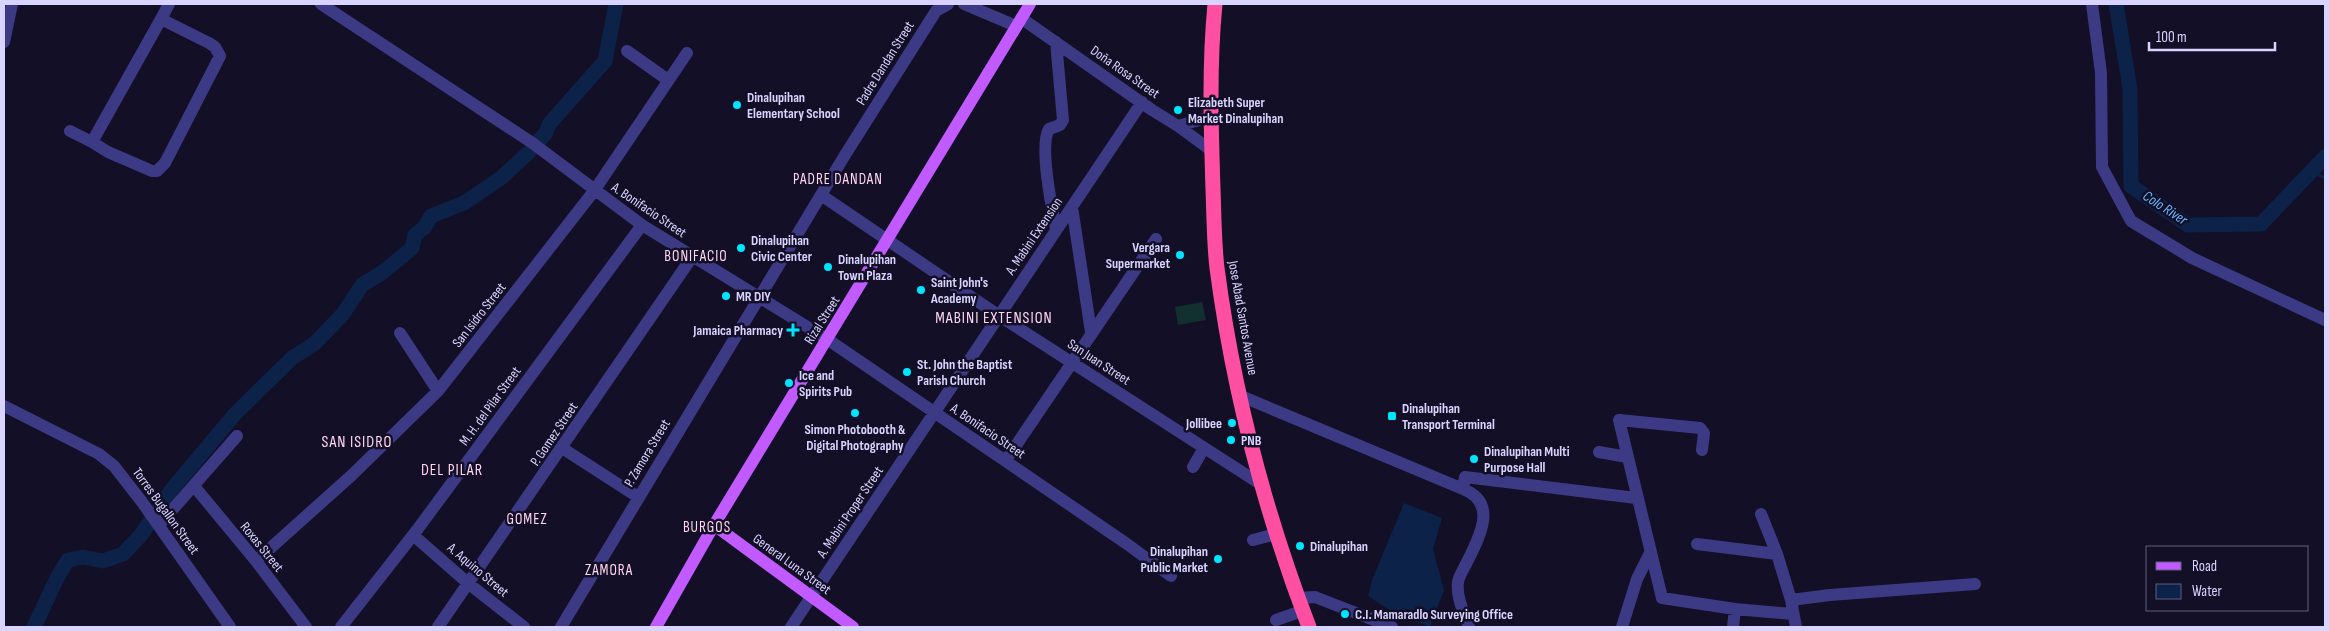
<svg xmlns="http://www.w3.org/2000/svg" width="2329" height="631" font-family="'Sofia Sans Condensed',sans-serif">
  <style>
    .pitch { fill: #12302f }
    .water { fill: #0c2248 }
    .lines { fill: none; stroke-linecap: round; stroke-linejoin: round }
    .stream { stroke: #0c2248; stroke-width: 2.5 }
    .river { stroke: #0c2248; stroke-width: 15 }
    .minor { stroke: #3d3a85; stroke-width: 12 }
    .major { stroke: #c25bff; stroke-width: 12 }
    .highway { stroke: #ff4fa3; stroke-width: 15 }
    .poi-dot { fill: #00e5ff; stroke: #130f26; stroke-width: 2 }
    .labels { text-anchor: middle; dominant-baseline: central; stroke-width: 5; stroke-linejoin: round; paint-order: stroke }
    .street-label { font-size: 14px; fill: #d9d4ff; stroke: #130f26 }
    .poi-label { font-size: 14px; font-weight: bold; fill: #d9d4ff; stroke: #130f26; text-anchor: start }
    .neighbourhood-label { font-size: 15px; letter-spacing: 1px; fill: #ffd6f0; stroke: #130f26 }
    .water-label { font-size: 15px; font-style: italic; fill: #62b6ff; stroke: #130f26 }
    .quarter-label { font-size: 16px; letter-spacing: 1px; fill: #ffd6f0; stroke: #130f26 }
  </style>
  <rect width="100%" height="100%" fill="#130f26"/>
  <path class="pitch" d="M1202,302L1206,320L1178,325L1175,307Z"/>
  <path class="water" d="M1404,503L1442,518L1433,549L1444,590L1430,627L1394,613L1368,596L1372,580Z"/>
  <g class="lines">
    <path class="stream" d="M2311,172L2325,178"/>
    <path class="river" d="M2116,4L2130,89L2131,186L2188,225L2261,224L2325,157
      M34,627L58,576L68,560L83,557L103,561L123,554L141,535L173,488L235,414L292,358L314,344L343,314L362,285L383,272L412,248L415,235L425,227L431,216L464,203L501,178L528,153L545,134L550,123L605,61L616,4"/>
    <path class="minor" d="M321,4L531,142L642,225L827,339L1127,544L1171,576
      M964,4L1016,26
      M2092,4L2101,73L2102,167L2131,221L2192,258L2325,320
      M1021,18L1152,110L1178,126L1212,151
      M161,19L209,43L215,47L220,56L165,163L157,171H152L108,152L92,142L161,19L169,4
      M4,42L12,4
      M627,51L668,80
      M1178,126L1210,117
      M70,131L92,142
      M821,195L998,315L1262,485
      M1072,207L1091,332
      M1056,229C1052,209 1039,145 1049,129L1060,125L1063,120L1056,42
      M400,333L438,391
      M1241,396L1463,489L1465,477L1636,498
      M4,406L99,454L114,466L142,502L230,627
      M562,448L638,497
      M1702,450L1704,433L1700,428L1619,420L1662,598L1735,609L1792,614
      M1599,452L1627,457
      M1006,460L1156,239
      M1193,467L1204,448
      M194,486L256,561L306,627
      M1463,489C1499,503 1479,538 1466,564C1463,570 1459,576 1458,582C1456,597 1464,613 1469,627
      M1761,514L1777,554L1791,600L1796,627
      M159,525L237,436
      M413,535L469,584L524,627
      M1253,540L1276,534
      M1697,544L1777,554
      M256,561L352,475L438,391L594,191L687,53
      M1298,598L1315,597L1392,627
      M1791,600L1830,595L1975,584
      M1276,620L1302,611
      M341,627L417,530L642,225
      M438,627L692,257
      M561,627L845,155L936,11L948,4
      M791,627L1142,102
      M1622,627L1637,579L1650,553
      M1733,627L1735,609"/>
    <path class="major" d="M714,525L853,627
      M656,627L714,525L1030,4"/>
    <path class="highway" d="M1215,4C1209,65 1211,127 1213,189C1214,215 1214,243 1217,268C1233,390 1265,512 1309,627"/>
  </g>
  <g class="poi-dot">
    <circle cx="737" cy="105" r="5"/>
    <circle cx="1178" cy="110" r="5"/>
    <circle cx="741" cy="248" r="5"/>
    <circle cx="1180" cy="255" r="5"/>
    <circle cx="828" cy="267" r="5"/>
    <circle cx="921" cy="290" r="5"/>
    <circle cx="726" cy="296" r="5"/>
    <path d="M790.5 322.5h5v5h5v5h-5v5h-5v-5h-5v-5h5z"/>
    <circle cx="907" cy="372" r="5"/>
    <circle cx="789" cy="383" r="5"/>
    <circle cx="855" cy="413" r="5"/>
    <rect x="1387" y="411" width="10" height="10" rx="2.5"/>
    <circle cx="1232" cy="423" r="5"/>
    <circle cx="1231" cy="440" r="5"/>
    <circle cx="1474" cy="459" r="5"/>
    <circle cx="1300" cy="546" r="5"/>
    <circle cx="1218" cy="559" r="5"/>
    <circle cx="1345" cy="614" r="5"/>
  </g>
  <g class="labels">
    <g class="street-label">
      <text transform="translate(885 63) rotate(-58)">Padre Dandan Street</text>
      <text transform="translate(1125 72) rotate(35)">Doña Rosa Street</text>
      <text transform="translate(649 210) rotate(34)">A. Bonifacio Street</text>
      <text transform="translate(1034 236) rotate(-56)">A. Mabini Extension</text>
      <text transform="translate(479 315) rotate(-52)">San Isidro Street</text>
      <text transform="translate(1243 318) rotate(80)">Jose Abad Santos Avenue</text>
      <text transform="translate(822 320) rotate(-58)">Rizal Street</text>
      <text transform="translate(1099 362) rotate(33)">San Juan Street</text>
      <text transform="translate(490 406) rotate(-54)">M. H. del Pilar Street</text>
      <text transform="translate(988 431) rotate(34)">A. Bonifacio Street</text>
      <text transform="translate(554 434) rotate(-56)">P. Gomez Street</text>
      <text transform="translate(647 453) rotate(-59)">P. Zamora Street</text>
      <text transform="translate(166 511) rotate(54)">Torres Bugallon Street</text>
      <text transform="translate(850 512) rotate(-56)">A. Mabini Proper Street</text>
      <text transform="translate(262 547) rotate(51)">Roxas Street</text>
      <text transform="translate(792 564) rotate(36)">General Luna Street</text>
      <text transform="translate(478 570) rotate(40)">A. Aquino Street</text>
    </g>
    <g class="poi-label">
      <text x="747" y="97">Dinalupihan<tspan x="747" dy="16">Elementary School</tspan></text>
      <text x="1188" y="102">Elizabeth Super<tspan x="1188" dy="16">Market Dinalupihan</tspan></text>
      <text x="751" y="240">Dinalupihan<tspan x="751" dy="16">Civic Center</tspan></text>
      <text x="1170" y="247" text-anchor="end">Vergara<tspan x="1170" dy="16">Supermarket</tspan></text>
      <text x="838" y="259">Dinalupihan<tspan x="838" dy="16">Town Plaza</tspan></text>
      <text x="931" y="282">Saint John's<tspan x="931" dy="16">Academy</tspan></text>
      <text x="736" y="296">MR DIY</text>
      <text x="783" y="330" text-anchor="end">Jamaica Pharmacy</text>
      <text x="917" y="364">St. John the Baptist<tspan x="917" dy="16">Parish Church</tspan></text>
      <text x="799" y="375">Ice and<tspan x="799" dy="16">Spirits Pub</tspan></text>
      <text x="1402" y="408">Dinalupihan<tspan x="1402" dy="16">Transport Terminal</tspan></text>
      <text x="1222" y="423" text-anchor="end">Jollibee</text>
      <text x="855" y="429" text-anchor="middle">Simon Photobooth &amp;<tspan x="855" dy="16">Digital Photography</tspan></text>
      <text x="1241" y="440">PNB</text>
      <text x="1484" y="451">Dinalupihan Multi<tspan x="1484" dy="16">Purpose Hall</tspan></text>
      <text x="1310" y="546">Dinalupihan</text>
      <text x="1208" y="551" text-anchor="end">Dinalupihan<tspan x="1208" dy="16">Public Market</tspan></text>
      <text x="1355" y="614">C.I. Mamaradlo Surveying Office</text>
    </g>
    <g class="neighbourhood-label">
      <text x="838" y="179">PADRE DANDAN</text>
      <text x="696" y="256">BONIFACIO</text>
      <text x="527" y="519">GOMEZ</text>
      <text x="707" y="527">BURGOS</text>
      <text x="609" y="570">ZAMORA</text>
    </g>
    <g class="water-label">
      <text transform="translate(2165 208) rotate(33)">Colo River</text>
    </g>
    <g class="quarter-label">
      <text x="994" y="318">MABINI EXTENSION</text>
      <text x="357" y="442">SAN ISIDRO</text>
      <text x="452" y="470">DEL PILAR</text>
    </g>
  </g>
  <rect width="2329" height="631" fill="none" stroke="#d9d4ff" stroke-width="10"/>
  <rect x="2146" y="546" width="162" height="65" fill="#130f26" stroke="#625e7d"/>
  <rect x="2156" y="562" width="25" height="8" fill="#c25bff" stroke="#625e7d"/>
  <text x="2192" y="571" font-size="15" fill="#d9d4ff">Road</text>
  <rect x="2156" y="584" width="25" height="15" fill="#0c2248" stroke="#625e7d"/>
  <text x="2192" y="596" font-size="15" fill="#d9d4ff">Water</text>
  <path d="M2149 42v8h126v-8" fill="none" stroke="#d9d4ff" stroke-width="2.5"/>
  <text x="2156" y="42" font-size="15" fill="#d9d4ff" stroke="#130f26" stroke-width="4" paint-order="stroke">100 m</text>
</svg>
